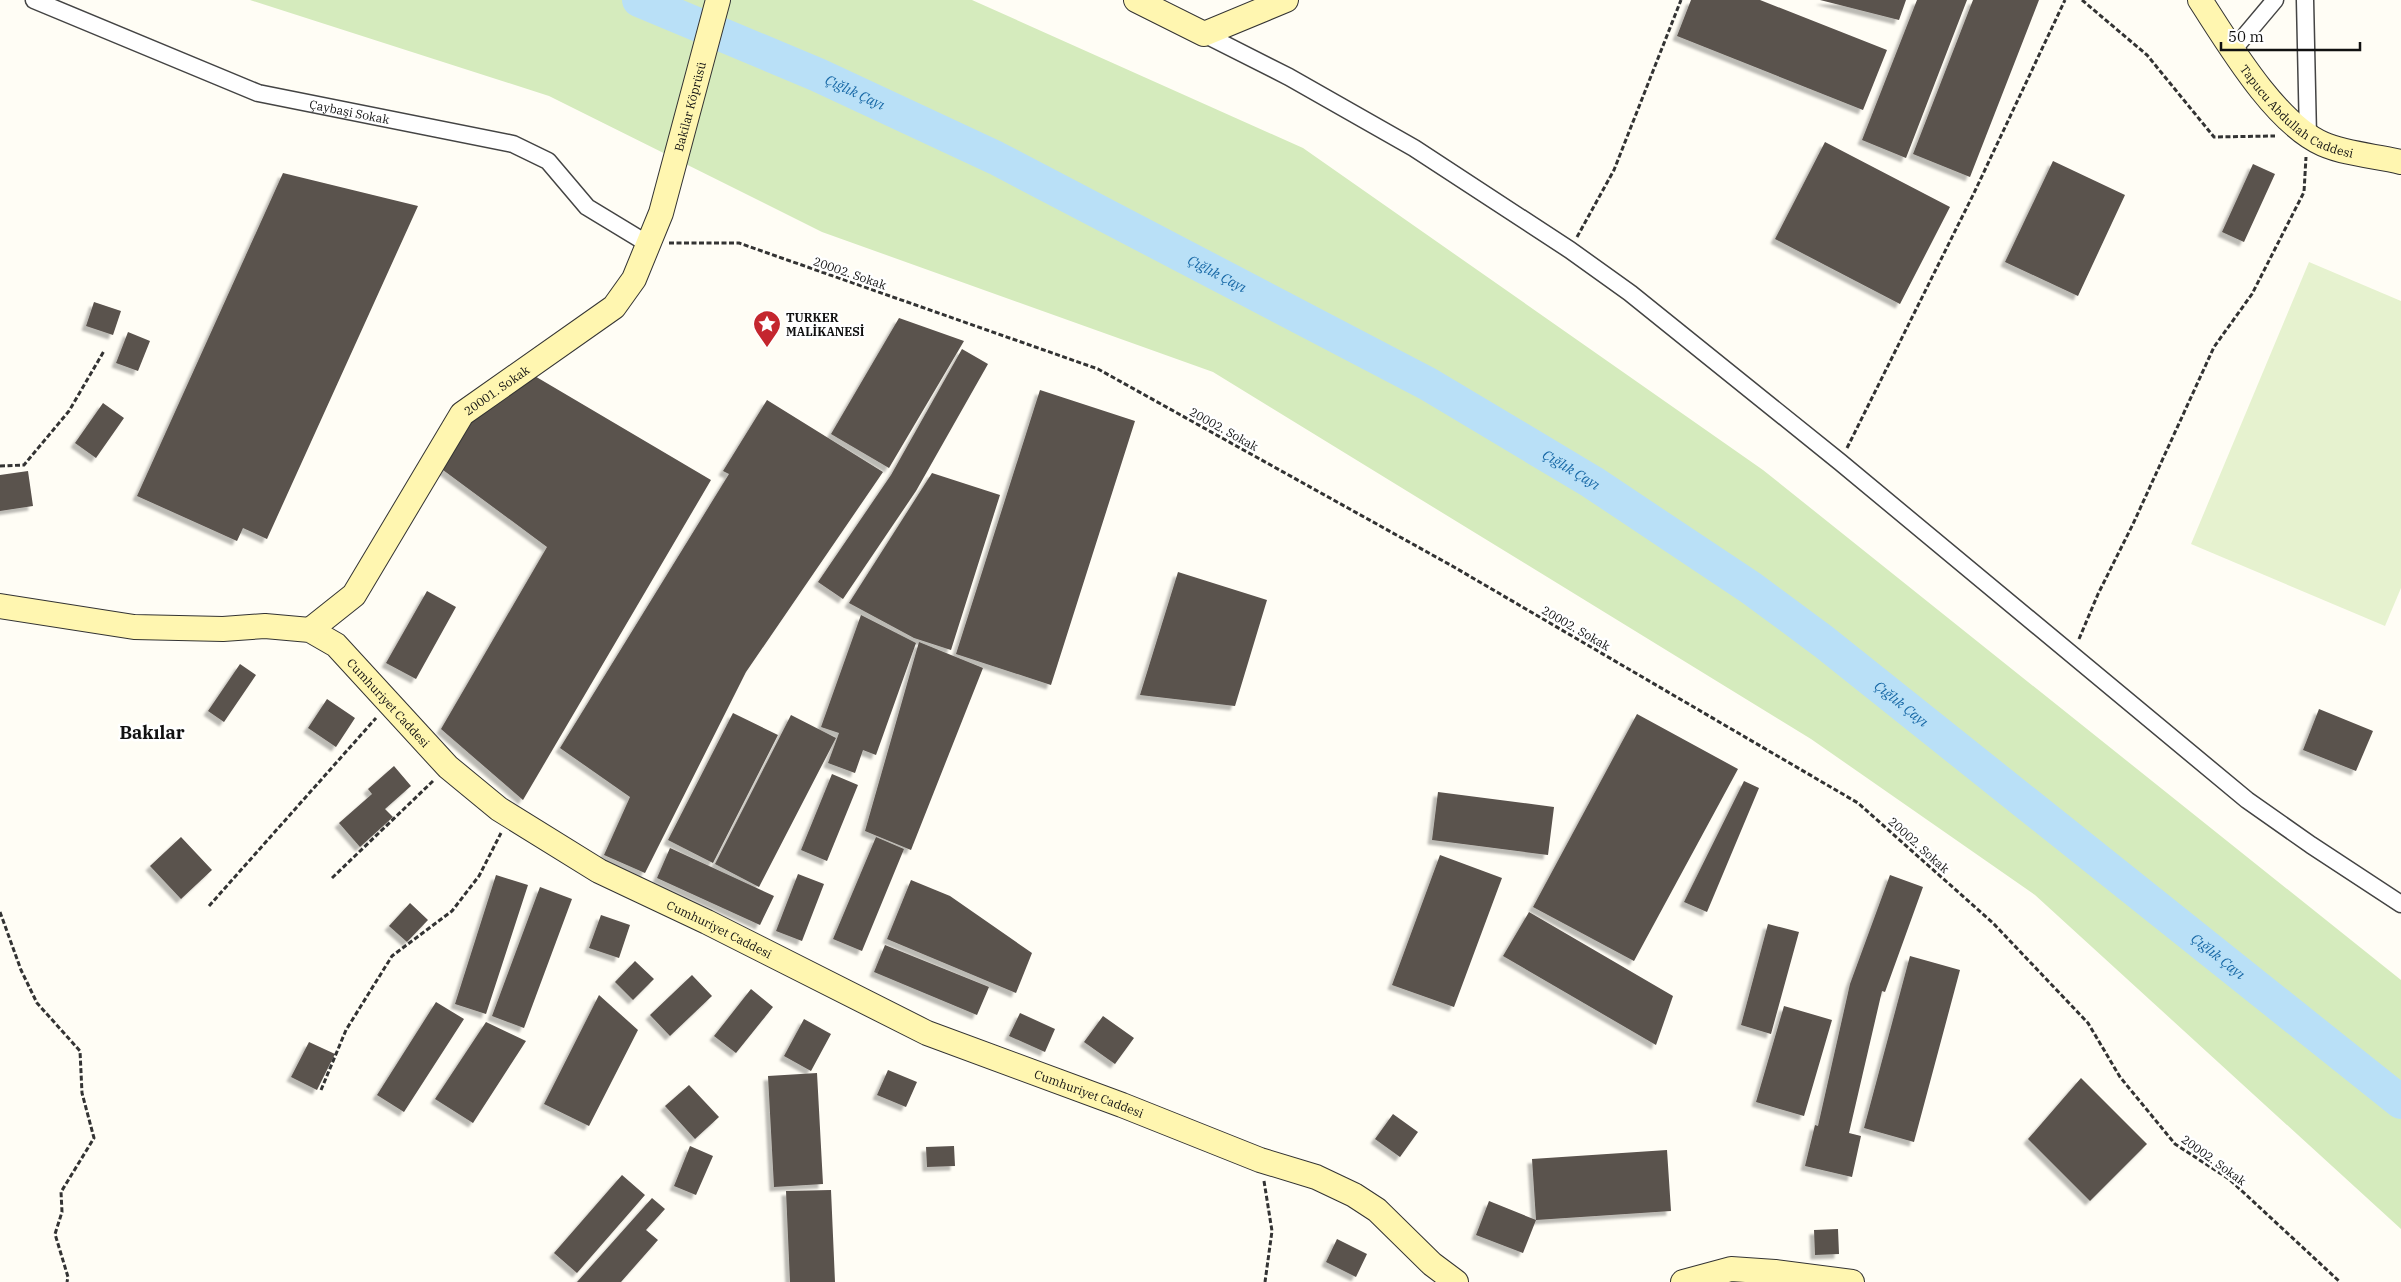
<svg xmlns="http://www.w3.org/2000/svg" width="2401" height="1282" font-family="'IBM Plex Serif',serif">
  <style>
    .green { fill: #d5ebbd }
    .pitch { fill: #e6f2cf }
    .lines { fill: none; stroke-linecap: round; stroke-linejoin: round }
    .river { stroke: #b9e0f7; stroke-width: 34 }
    .building { fill: #5a524d; filter: url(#shadow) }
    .street-casing { stroke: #444; stroke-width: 19 }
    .secondary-casing { stroke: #333; stroke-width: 26 }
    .path { stroke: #333; stroke-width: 3; stroke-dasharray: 5 2.5; stroke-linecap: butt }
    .street { stroke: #fff; stroke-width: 16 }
    .secondary { stroke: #fff6b0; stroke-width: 24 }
    .labels { text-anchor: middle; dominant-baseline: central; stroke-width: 5; stroke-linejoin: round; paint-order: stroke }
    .street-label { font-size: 12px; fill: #111; stroke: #fff }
    .poi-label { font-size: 12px; font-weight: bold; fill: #111; stroke: #fff; text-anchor: start }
    .water-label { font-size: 14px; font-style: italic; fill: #1768a6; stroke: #fff }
    .district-label { font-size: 18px; font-weight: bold; fill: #111; stroke: #fff }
  </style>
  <defs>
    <filter id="shadow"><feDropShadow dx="-4.5" dy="4.5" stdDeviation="1" flood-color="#0004"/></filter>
  </defs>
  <rect width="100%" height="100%" fill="#fffdf5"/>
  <path class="green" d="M250,0H972L1303,148L1763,470L2401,980V1229L2035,895L1811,739L1213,372L822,232L549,96Z"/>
  <path class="pitch" d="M2309,262L2401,301V588L2385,626L2191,544Z"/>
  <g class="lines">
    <path class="river" id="s1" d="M639,0L818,75L996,158L1428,384L1592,482L1751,588L1824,642L2401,1102"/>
  </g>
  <path class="building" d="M1691,0H1760L1887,50L1863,110L1677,36Z
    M1820,0H1906L1899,20Z
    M1917,0H1967L1906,158L1862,140Z
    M1973,0H2039L1970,177L1913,154Z
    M1825,142L1950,207L1900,304L1775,239Z
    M2053,161L2125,195L2078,296L2005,262Z
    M2253,164L2275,174L2244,242L2222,232Z
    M283,173L418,206L267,539L243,528L237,541L137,496Z
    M94,302L121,311L113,335L86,326Z
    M899,318L964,341L889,468L831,434Z
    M128,332L150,341L138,371L116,363Z
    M962,349L988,364L916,491L843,599L818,582L891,475Z
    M533,375L711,480L523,800L441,729L547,547L439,467L465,422Z
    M1040,390L1135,421L1051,685L956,654Z
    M767,400L883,472L746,672L645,873L604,855L630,797L560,748L729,474L723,471Z
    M103,403L124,418L96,458L75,443Z
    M28,471L33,506L0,511V475Z
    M932,473L1000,495L951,650L914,638L849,603Z
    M1178,572L1267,600L1235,706L1140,695Z
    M427,591L456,607L416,679L386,663Z
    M861,615L916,643L876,755L863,750L855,773L828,763L839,733L821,727Z
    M919,642L983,668L911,850L865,831Z
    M240,664L256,675L224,722L208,711Z
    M327,699L355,718L336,747L308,728Z
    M2319,709L2373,731L2356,771L2303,750Z
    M733,713L778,735L713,863L668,840Z
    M1637,714L1738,769L1634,961L1533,907Z
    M791,715L836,738L759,887L715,864Z
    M394,766L411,786L385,809L393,817L360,847L339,823L372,794L368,789Z
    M832,774L858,785L827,861L801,850Z
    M1744,781L1759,788L1707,912L1684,902Z
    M1438,792L1554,807L1548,855L1432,840Z
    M181,837L212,870L181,899L150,866Z
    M876,837L904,849L862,951L833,939Z
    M670,848L774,896L760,925L657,878Z
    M1440,855L1502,878L1454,1007L1392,985Z
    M798,874L824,884L802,941L776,931Z
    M496,875L528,885L486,1014L455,1004Z
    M1890,875L1923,887L1885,992L1882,991L1849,1133L1861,1136L1852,1177L1805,1166L1815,1125L1818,1126L1850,984Z
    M911,880L950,896L1032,953L1016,993L887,939Z
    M540,887L572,899L524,1028L492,1016Z
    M410,903L428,920L407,942L389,926Z
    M1529,912L1673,996L1656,1045L1503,956Z
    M601,915L630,925L619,958L589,948Z
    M1768,924L1799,932L1771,1034L1741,1025Z
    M885,945L989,987L977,1015L874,972Z
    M1910,956L1960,970L1914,1142L1864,1128Z
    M635,961L654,979L633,1000L615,982Z
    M692,975L712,996L670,1036L650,1015Z
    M751,989L773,1007L736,1053L714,1036Z
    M599,995L638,1030L589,1126L544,1104Z
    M436,1002L464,1019L404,1112L377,1095Z
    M1784,1006L1832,1020L1804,1116L1756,1102Z
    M1020,1013L1055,1029L1045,1052L1009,1036Z
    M1103,1016L1134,1038L1115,1064L1084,1042Z
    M804,1019L831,1034L811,1071L784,1056Z
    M486,1022L526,1041L473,1123L435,1099Z
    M309,1042L335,1054L317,1090L291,1077Z
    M888,1070L917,1082L906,1107L877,1095Z
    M817,1073L823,1184L774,1187L768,1076Z
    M2081,1078L2147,1144L2090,1201L2028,1139Z
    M689,1085L719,1117L695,1139L665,1106Z
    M1393,1114L1418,1132L1400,1157L1375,1139Z
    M690,1146L713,1156L696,1195L674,1186Z
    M954,1146L955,1166L927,1167L926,1147Z
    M1667,1150L1671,1211L1536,1220L1532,1159Z
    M622,1175L645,1195L577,1273L554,1253Z
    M831,1190L835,1282H790L786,1191Z
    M652,1198L665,1209L646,1230L658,1240L621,1282H577Z
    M1489,1201L1536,1220L1523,1253L1476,1235Z
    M1838,1229L1839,1254L1815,1255L1814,1230Z
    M1337,1239L1367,1254L1356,1277L1326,1262Z"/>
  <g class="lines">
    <g class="street-casing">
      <g id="street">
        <path id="s2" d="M34,0L258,93L513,144L548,161L587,207L648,244"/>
        <path d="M2305,0L2308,136"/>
        <path d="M1204,34L1289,77L1414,148L1570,250L1630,293L1840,462L2247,800L2311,845L2401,904"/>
        <path d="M2233,50L2275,0"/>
      </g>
    </g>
    <g class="secondary-casing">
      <g id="secondary">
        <path d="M1136,0L1204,34L1286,0"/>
        <path id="s3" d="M2200,0C2228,43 2275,123 2323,144C2346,154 2376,156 2401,162"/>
        <path id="s4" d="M0,606L134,627L223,629L265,626L310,630L336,645L448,767L499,809L599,871L707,922L927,1033L1122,1105L1260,1160L1316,1177L1354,1195L1377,1210L1432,1264L1456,1282"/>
        <path id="s5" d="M310,630L354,595L462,414L614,307L634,279L661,213L718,0"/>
        <path d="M1683,1282L1731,1269L1775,1272L1852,1282"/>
      </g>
    </g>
    <path class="path" d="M2082,0L2147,55L2214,137L2275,136
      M1577,237L1614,170L1681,0
      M669,243H739L1098,369L1454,567L1858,803L1993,923L2088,1023L2120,1077L2175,1144L2229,1179L2340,1282
      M1847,448L1974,193L2065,0
      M0,466L24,465L69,411L104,351
      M2079,639L2098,594L2133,524L2214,347L2252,294L2304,192L2306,157
      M332,878L433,781
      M209,906L376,718
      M0,912L21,970L37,1003L80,1051L82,1093L94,1138L61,1192L62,1212L55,1234L68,1277L67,1282
      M321,1090L346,1030L392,956L452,911L479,876L501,833
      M1264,1181L1272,1231L1265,1282"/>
    <use href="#street" class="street"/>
    <use href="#secondary" class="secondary"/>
  </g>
  <defs>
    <g id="sight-pin" transform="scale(1.4375)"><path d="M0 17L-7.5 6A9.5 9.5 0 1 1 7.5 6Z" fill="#c4262e" stroke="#fff"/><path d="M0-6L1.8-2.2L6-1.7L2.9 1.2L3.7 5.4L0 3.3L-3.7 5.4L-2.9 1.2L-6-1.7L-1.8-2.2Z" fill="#fff"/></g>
  </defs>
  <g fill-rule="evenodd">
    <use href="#sight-pin" x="767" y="324"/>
  </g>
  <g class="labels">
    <g class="street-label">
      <text stroke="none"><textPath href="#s5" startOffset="669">Bakilar Köprüsü</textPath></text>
      <text stroke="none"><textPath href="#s3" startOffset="151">Tapucu Abdullah Caddesi</textPath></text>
      <text stroke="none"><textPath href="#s2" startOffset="336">Çaybaşi Sokak</textPath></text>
      <text transform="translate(850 273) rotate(19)">20002. Sokak</text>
      <text stroke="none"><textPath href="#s5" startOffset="309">20001. Sokak</textPath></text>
      <text transform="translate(1224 429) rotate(29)">20002. Sokak</text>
      <text transform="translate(1576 628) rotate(30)">20002. Sokak</text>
      <text stroke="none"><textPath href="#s4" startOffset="420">Cumhuriyet Caddesi</textPath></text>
      <text transform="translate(1919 845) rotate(42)">20002. Sokak</text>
      <text stroke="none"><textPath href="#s4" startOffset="825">Cumhuriyet Caddesi</textPath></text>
      <text stroke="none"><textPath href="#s4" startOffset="1230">Cumhuriyet Caddesi</textPath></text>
      <text transform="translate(2214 1160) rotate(36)">20002. Sokak</text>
    </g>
    <g class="poi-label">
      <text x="786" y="317">TURKER<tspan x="786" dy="14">MALİKANESİ</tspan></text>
    </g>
    <g class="water-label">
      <text stroke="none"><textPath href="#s1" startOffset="235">Çığlık Çayı</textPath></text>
      <text stroke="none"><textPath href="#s1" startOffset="640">Çığlık Çayı</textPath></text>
      <text stroke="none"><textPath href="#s1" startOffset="1045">Çığlık Çayı</textPath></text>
      <text stroke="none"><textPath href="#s1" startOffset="1450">Çığlık Çayı</textPath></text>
      <text stroke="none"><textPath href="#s1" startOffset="1855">Çığlık Çayı</textPath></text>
    </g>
    <g class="district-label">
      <text x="152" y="732">Bakılar</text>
    </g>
  </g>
  <path d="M2221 42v8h139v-8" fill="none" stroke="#111111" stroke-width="2.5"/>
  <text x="2228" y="42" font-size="15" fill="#111111" stroke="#ffffff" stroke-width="4" paint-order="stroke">50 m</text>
</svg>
